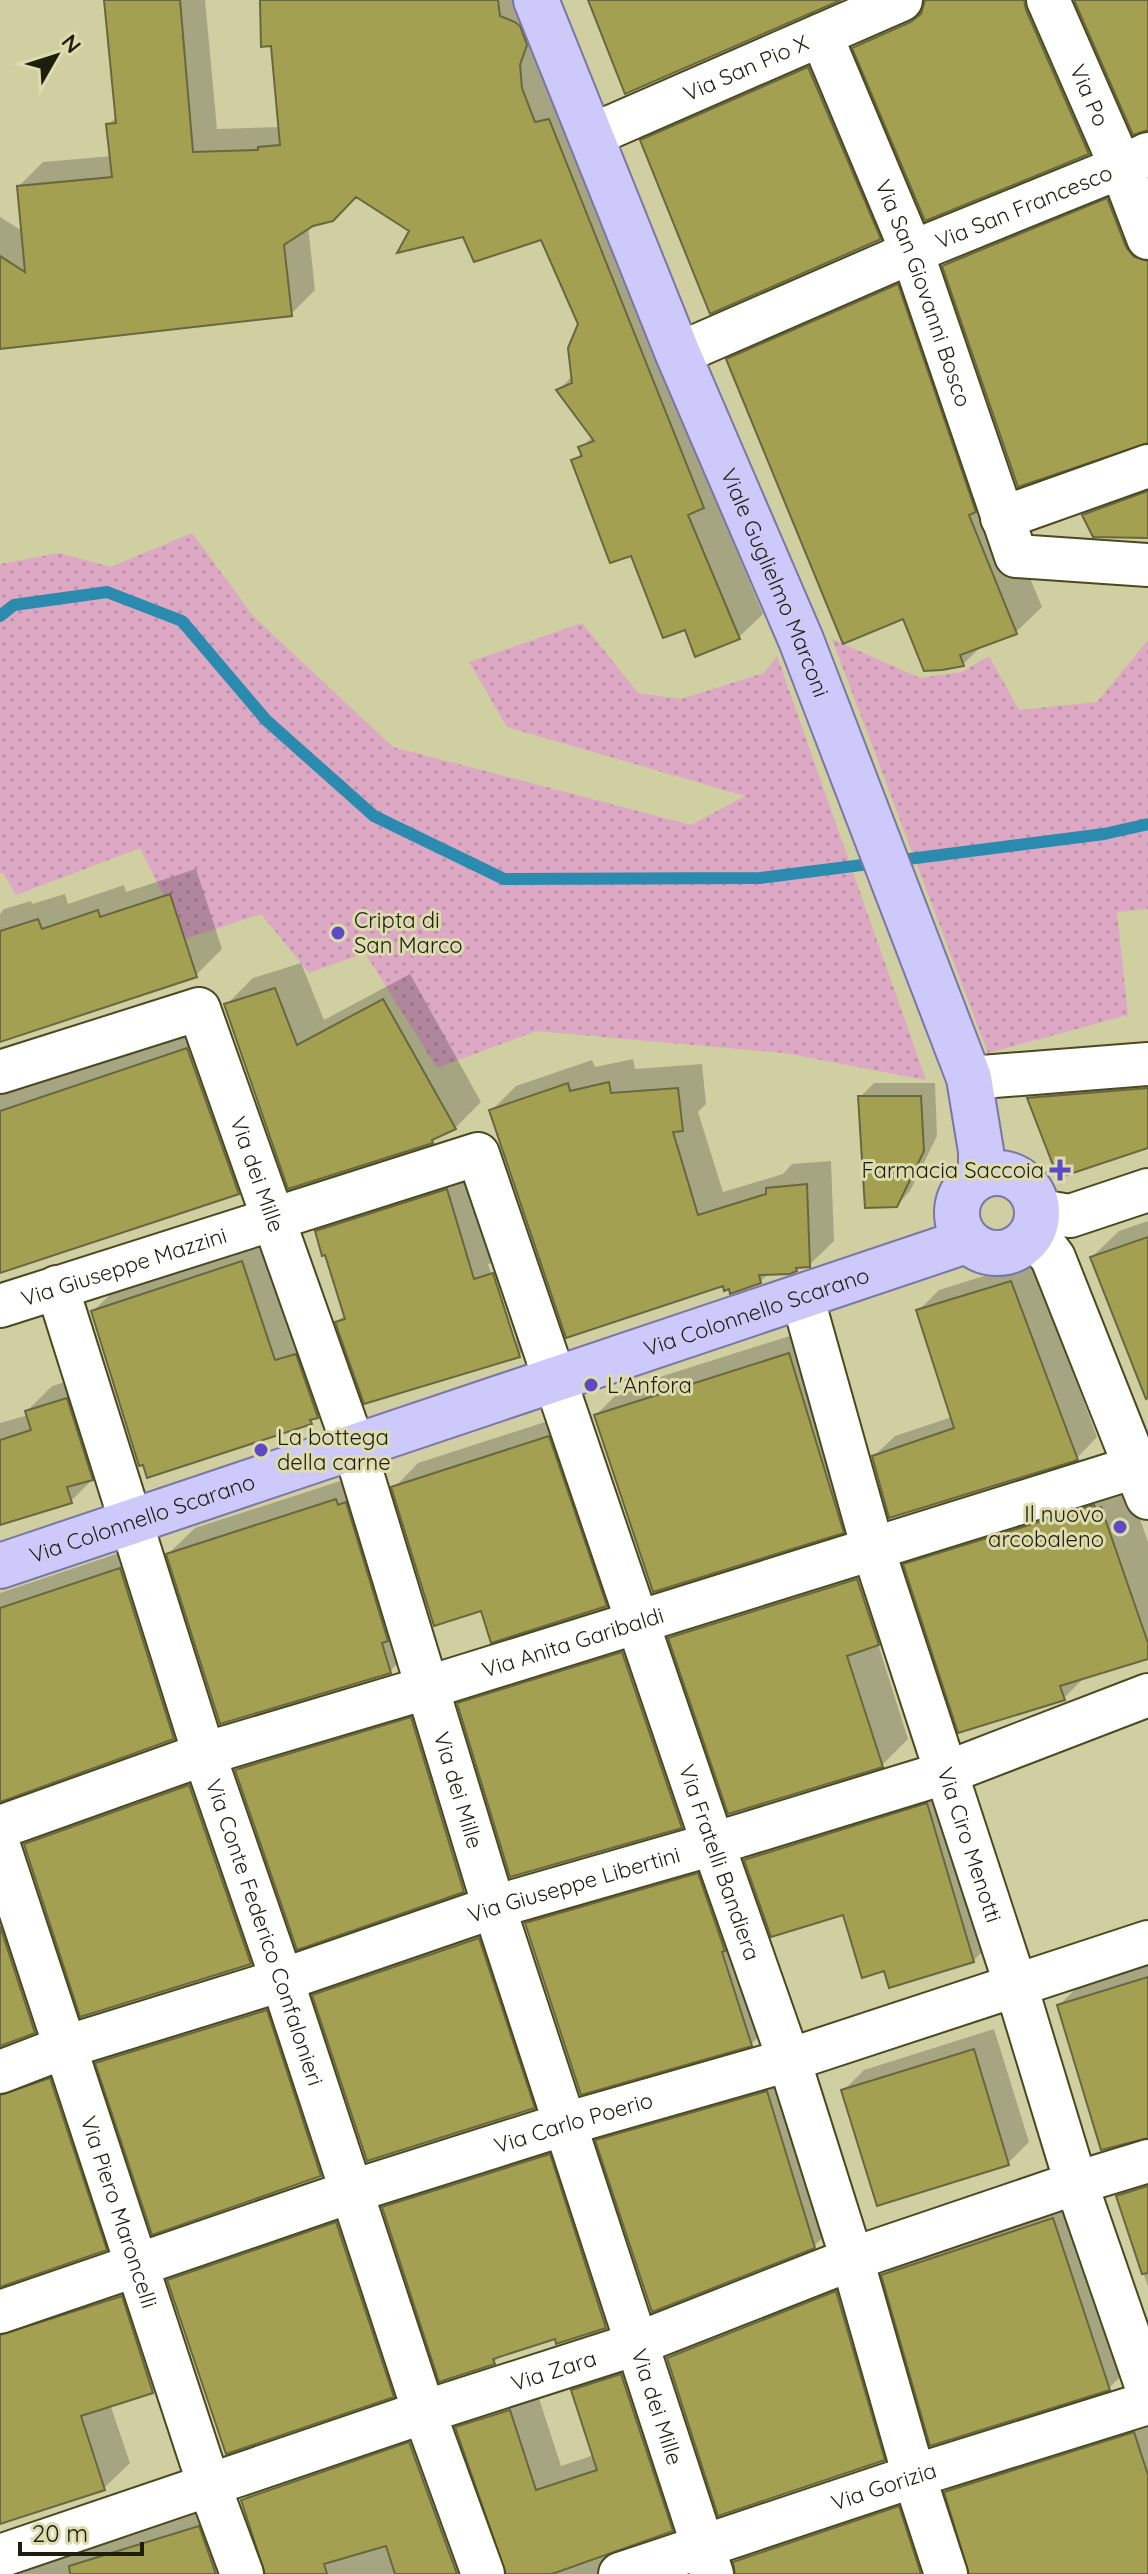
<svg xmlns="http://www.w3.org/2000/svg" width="1148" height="2574" font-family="Quicksand,sans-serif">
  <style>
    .grass { fill: url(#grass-dots) }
    .shadow { fill: #0003; fill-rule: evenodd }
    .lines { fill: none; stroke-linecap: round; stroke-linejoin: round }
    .stream { stroke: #2b8bae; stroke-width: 12 }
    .building { fill: #a4a052; stroke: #69673e; stroke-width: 2 }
    .street-casing { stroke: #4a4920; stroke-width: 46 }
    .secondary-casing { stroke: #4a4920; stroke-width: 48 }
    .primary-casing { stroke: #7a76a5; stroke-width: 48 }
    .street { stroke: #fff; stroke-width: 42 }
    .secondary { stroke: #fff; stroke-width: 44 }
    .primary { stroke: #cdc9fa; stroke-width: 44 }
    .poi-dot { fill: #604ac2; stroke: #dddcaf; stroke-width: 3 }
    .labels { text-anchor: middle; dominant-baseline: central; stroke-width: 6; stroke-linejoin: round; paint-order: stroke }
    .street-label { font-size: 22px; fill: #1e1e0d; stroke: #dddcaf }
    .poi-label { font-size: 22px; fill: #1e1e0d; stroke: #dddcaf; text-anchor: start }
  </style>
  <defs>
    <pattern id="grass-dots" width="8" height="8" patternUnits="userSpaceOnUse" patternTransform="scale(2)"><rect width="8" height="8" fill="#dca8c3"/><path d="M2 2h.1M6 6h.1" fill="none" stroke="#bc90a6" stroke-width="1.8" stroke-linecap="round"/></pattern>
  </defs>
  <rect width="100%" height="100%" fill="#d0cfa2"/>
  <path class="grass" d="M192,533L254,617L393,747L691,825L745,796L507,727L469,662L582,623L638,693L681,699L764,673L777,656L926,1080L785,1053L536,1031L437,1068L365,953L309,973L261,914L185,939L140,848L16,895L3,873L0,874V564L59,553L111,567Z
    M832,639L920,678L962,672L989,656L1019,710L1097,702L1148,640V909L1117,912L1128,1015L988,1053Z"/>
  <path class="shadow" d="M106,0H205L217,129L280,127L273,44L263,45L260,20L264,0H541L727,483L714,496L763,614L739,637L686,627L632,554L574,461L582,452L581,448L593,436L559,390L573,375L580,324L542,237L412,230L356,194L308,226L315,290L291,314L0,349V217L24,232L19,186L43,162L112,156L108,125L117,116Z
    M929,0H1057L1113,127L1088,152L855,48L880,23Z
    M835,42L906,211L880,238L642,141L669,114Z
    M1133,175L1148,215V441L944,266L970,241Z
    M923,260L994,491L1042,607L1016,632L983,645L963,664L904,617L728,360L754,334Z
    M1148,477V536L1084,515L1109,490Z
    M196,869L222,949L196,975L0,1040V914L4,909L31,901L32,904L65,894L68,904L124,885L126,892Z
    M301,963L324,1020L410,974L481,1102L455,1128L438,1135L432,1141L226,1005L253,978Z
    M213,1025L263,1167L238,1192L0,1271V1095Z
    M633,1059L635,1069L702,1064L706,1104L698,1112L723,1192L783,1174L792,1164L831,1161L834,1241L809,1265L800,1266L796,1270L770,1272L760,1282L724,1284L491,1111L516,1086L592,1060L595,1067Z
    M1148,1070V1146L1030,1098L1050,1078Z
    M874,1083H935L937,1136L910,1191L896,1206L860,1097Z
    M473,1164L545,1328L519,1355L337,1322L346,1314L327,1252L317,1232L343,1205ZM492,1263L517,1341H513L488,1264Z
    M1148,1221V1398L1092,1257L1119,1231Z
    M268,1237L343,1391L310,1422L144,1463L93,1311L119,1286Z
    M1032,1261L1097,1437L1077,1458L874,1456L895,1436L952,1417L919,1310L939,1290Z
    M815,1328L869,1505L842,1531L596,1415L622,1389Z
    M92,1374L96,1476L71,1501L0,1523V1423L28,1415L27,1411L52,1386Z
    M573,1413L630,1580L606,1605L482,1609L394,1488L418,1463Z
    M362,1474L417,1645L390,1671L168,1554L195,1528Z
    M1127,1482L1148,1542V1657L1086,1676L1064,1698L906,1565L932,1539Z
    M146,1544L199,1712L173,1737L1,1799L60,2006L34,2031L1,2044L2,2054H76L131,2223L105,2248L1,2284L2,2295L147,2272L178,2365L152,2391L110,2404L130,2463L104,2488L0,2522V1593Z
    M884,1554L905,1617L878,1644L908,1739L882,1765L670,1638L697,1612Z
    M646,1629L705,1802L681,1826L459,1704L483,1680Z
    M437,1692L490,1864L463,1890L237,1770L264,1744Z
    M216,1760L276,1936L250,1963L26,1845L52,1818Z
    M952,1780L998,1936L973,1961L886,1968L845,1912L746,1860L771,1835Z
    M724,1849L777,2018L751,2044L527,1924L553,1898Z
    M505,1913L560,2080L534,2107L314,1996L341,1969Z
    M1148,1956V2136L1059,2005L1085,1980Z
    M293,1985L347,2148L320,2175L98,2063L124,2037Z
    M994,2029L1029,2142L1008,2163L843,2091L864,2070Z
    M793,2066L841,2220L814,2246L598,2141L624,2114Z
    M576,2129L632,2300L605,2327L556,2337L501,2355L494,2362L384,2208L411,2181Z
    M1148,2170V2287L1118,2196Z
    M1079,2193L1135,2362L1109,2388L884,2275L910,2249Z
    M363,2197L419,2369L393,2395L169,2281L196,2254Z
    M862,2266L910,2432L884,2459L669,2358L695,2332Z
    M647,2350L697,2504L672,2529L622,2546V2555L722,2567L736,2572L735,2562L761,2537L924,2482L955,2566L971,2572L947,2492L972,2467L1148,2412V2574H508L457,2428L483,2402L535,2386L561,2466L594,2455L573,2391L599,2365Z
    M435,2418L494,2568L508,2574H0L224,2502L252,2567L267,2573L243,2500L268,2475Z"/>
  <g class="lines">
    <path class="stream" d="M0,616L14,605L107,592L182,621L266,720L374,816L504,879L760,878L1104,834L1148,824"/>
  </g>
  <path class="building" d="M104,0H180L193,152L258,150V147L280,145L271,46L261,47L260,0H498L500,16L515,22L520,26L527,45L520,65L522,88L535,122L549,119L704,508L688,515L740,639L695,657L685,630L663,638L631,556L610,563L571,460L582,456L578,447L594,441L556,390L572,383L568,348L578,324L541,240L474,262L463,237L397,253L409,231L356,197L333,221L313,226L284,245L292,316L0,349V256L25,272L17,186L112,177L106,124L116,123Z
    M588,0H841L625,94Z
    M925,0H1024L1026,10L1089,154L925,221L852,48L911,22L921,14Z
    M1074,0H1148V130L1133,135Z
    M808,67L881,239L710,314L640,140Z
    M1107,198L1126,247L1134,257L1148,261V443L1018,487L942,266Z
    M898,284L976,512L969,515L1017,634L960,655L964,666L942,670L924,671L903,619L843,644L726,359Z
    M1148,491V538L1093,537L1082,515Z
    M170,894L197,977L0,1042V931L38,919L42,929L98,910L100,917Z
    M275,988L297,1045L383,999L456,1129L432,1140L433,1143L288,1189L224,1004Z
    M187,1048L239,1194L0,1273V1111Z
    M609,1082L611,1093L678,1088L683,1131L673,1132L698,1215L766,1194V1188L807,1184L810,1267L796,1268L797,1271L790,1274L759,1275L761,1283L730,1294L729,1289L724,1291L723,1286L566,1338L489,1110L568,1083L570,1091Z
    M1148,1088V1148L1058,1178L1027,1098Z
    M858,1096H921L924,1151L897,1207L865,1208Z
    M447,1189L474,1279L493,1273L520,1357L364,1404L335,1322L345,1319L325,1255L322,1256L315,1231Z
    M1148,1237V1398L1146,1399L1090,1257Z
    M242,1261L275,1360L296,1354L318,1418L310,1420L312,1424L147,1478L143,1465L139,1466L91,1311Z
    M1011,1281L1078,1460L889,1518L872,1456L954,1428L916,1310Z
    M789,1353L844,1533L653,1592L594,1415Z
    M67,1398L93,1480L67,1487L72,1503L0,1525V1440L31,1430L25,1411Z
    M549,1436L607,1606L491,1643L481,1611L434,1626L391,1487Z
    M336,1499L338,1505L346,1502L388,1641L382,1643L391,1673L220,1724L166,1554Z
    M1094,1505L1096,1509L1101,1507L1148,1643V1659L1060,1686L1065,1700L958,1733L903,1564Z
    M120,1568L174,1739L0,1802V1608Z
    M857,1579L879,1645L847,1656L883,1767L728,1814L668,1638Z
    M622,1652L682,1828L510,1877L457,1703Z
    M411,1717L464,1892L297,1950L235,1770Z
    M189,1785L251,1964L80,2017L24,1844Z
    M927,1803L974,1962L889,1988L884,1971L862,1978L843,1915L771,1937L744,1860Z
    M698,1873L725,1951L722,1952L752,2046L581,2095L525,1923Z
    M0,1926L35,2033L0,2046Z
    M479,1938L535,2108L367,2161L312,1995Z
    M1148,1977V2138L1101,2150L1057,2005Z
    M267,2010L321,2176L152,2235L95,2063Z
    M974,2049L1009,2165L877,2206L841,2090Z
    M50,2078L107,2250L0,2287V2095Z
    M767,2091L815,2248L652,2312L595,2140Z
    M550,2154L606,2328L556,2344L555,2339L493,2359L495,2364L439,2382L382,2207Z
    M1148,2186V2273L1142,2274L1116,2196Z
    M1053,2218L1110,2390L930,2446L881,2275Z
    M336,2222L394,2397L226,2454L167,2280Z
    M836,2291L885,2460L718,2516L667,2358Z
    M122,2296L153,2393L81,2416L105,2490L0,2524V2335Z
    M621,2374L673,2531L552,2574H506L455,2427L510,2410L536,2490L597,2470L571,2390Z
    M1134,2432L1148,2475V2574H969L944,2492Z
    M409,2442L457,2574H395L386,2546L324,2564L327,2574H265L241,2500Z
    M899,2506L921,2574H735L733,2562Z
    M199,2526L216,2574H70L69,2566Z"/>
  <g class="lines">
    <g class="street-casing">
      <g id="street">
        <path id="s1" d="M1048,0L1121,167L1148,238"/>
        <path id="s2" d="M821,35L912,252L1016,556L1148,565"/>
        <path id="s3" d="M590,136L901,0"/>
        <path id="s4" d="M678,354L912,252L1121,167L1148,154"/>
        <path d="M1002,518L1148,466"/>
        <path id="s5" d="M0,1072L199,1009L354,1447L494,1907L712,2574"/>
        <path d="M969,1078L1148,1064"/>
        <path d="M1039,1211L1070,1216L1148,1190"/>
        <path id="s6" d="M57,1287L204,1754L282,1980L424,2412L483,2574"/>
        <path id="s7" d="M802,1296L873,1549L1016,1986L1076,2183L1148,2391"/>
        <path id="s8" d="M0,1306L478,1154L713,1844L789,2060L852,2259L914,2476L946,2574"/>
        <path id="s9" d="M0,1827L204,1754L429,1687L1148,1463"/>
        <path id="s10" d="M0,1849L209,2485L242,2574"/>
        <path id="s11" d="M0,2072L65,2047L282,1980L494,1907L713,1844L948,1772L1148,1695"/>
        <path id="s12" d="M0,2312L353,2191L565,2124L789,2060L1148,1942"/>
        <path id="s13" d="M0,2556L424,2412L636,2344L852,2259L1076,2183L1148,2161"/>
        <path id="s14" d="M620,2574L914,2476L1148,2403"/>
      </g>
    </g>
    <g class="secondary-casing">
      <path id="secondary" d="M1034,1233L1053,1258L1148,1497"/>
    </g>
    <g class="primary-casing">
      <g id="primary">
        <path id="s15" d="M536,0L678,354L801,640L969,1078L981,1151V1174"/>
        <circle cx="997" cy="1213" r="40"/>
        <path id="s16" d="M0,1566L966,1241"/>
      </g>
    </g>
    <use href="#street" class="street"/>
    <use href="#secondary" class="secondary"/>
    <use href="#primary" class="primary"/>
  </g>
  <g class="poi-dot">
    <circle cx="338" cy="933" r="8"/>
    <path d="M1056 1158h8v8h8v8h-8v8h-8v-8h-8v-8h8z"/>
    <circle cx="591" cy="1385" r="8"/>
    <circle cx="261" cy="1450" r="8"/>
    <circle cx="1120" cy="1527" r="8"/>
  </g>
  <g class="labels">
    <g class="street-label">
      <text stroke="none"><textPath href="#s3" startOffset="170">Via San Pio X</textPath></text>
      <text stroke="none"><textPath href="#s1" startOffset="104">Via Po</textPath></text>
      <text stroke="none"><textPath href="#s4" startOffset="376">Via San Francesco</textPath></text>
      <text stroke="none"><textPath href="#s2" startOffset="278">Via San Giovanni Bosco</textPath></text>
      <text stroke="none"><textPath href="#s15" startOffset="630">Viale Guglielmo Marconi</textPath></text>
      <text stroke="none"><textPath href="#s5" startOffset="384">Via dei Mille</textPath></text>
      <text stroke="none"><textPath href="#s8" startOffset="130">Via Giuseppe Mazzini</textPath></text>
      <text stroke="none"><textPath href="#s16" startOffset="798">Via Colonnello Scarano</textPath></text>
      <text stroke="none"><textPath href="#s16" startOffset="150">Via Colonnello Scarano</textPath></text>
      <text stroke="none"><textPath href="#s9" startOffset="602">Via Anita Garibaldi</textPath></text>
      <text stroke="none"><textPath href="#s5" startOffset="1032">Via dei Mille</textPath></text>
      <text stroke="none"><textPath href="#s7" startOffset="574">Via Ciro Menotti</textPath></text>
      <text stroke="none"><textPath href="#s8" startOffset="1250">Via Fratelli Bandiera</textPath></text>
      <text stroke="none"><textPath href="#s11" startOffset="604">Via Giuseppe Libertini</textPath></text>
      <text stroke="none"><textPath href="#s6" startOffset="678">Via Conte Federico Confalonieri</textPath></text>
      <text stroke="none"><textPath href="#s12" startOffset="604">Via Carlo Poerio</textPath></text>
      <text stroke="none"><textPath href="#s10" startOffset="382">Via Piero Maroncelli</textPath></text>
      <text stroke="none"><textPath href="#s13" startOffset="584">Via Zara</textPath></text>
      <text stroke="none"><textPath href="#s5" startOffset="1680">Via dei Mille</textPath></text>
      <text stroke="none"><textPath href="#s14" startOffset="278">Via Gorizia</textPath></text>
    </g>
    <g class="poi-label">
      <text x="354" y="920">Cripta di<tspan x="354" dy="25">San Marco</tspan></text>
      <text x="1044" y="1170" text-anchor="end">Farmacia Saccoia</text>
      <text x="607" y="1385">L'Anfora</text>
      <text x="277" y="1437">La bottega<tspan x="277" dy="25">della carne</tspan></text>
      <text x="1104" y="1514" text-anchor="end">Il nuovo<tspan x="1104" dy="25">arcobaleno</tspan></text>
    </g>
  </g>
  <g transform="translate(56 56) rotate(51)" stroke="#dddcaf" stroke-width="6" paint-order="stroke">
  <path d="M0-6L14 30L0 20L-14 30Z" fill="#1e1e0d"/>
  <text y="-12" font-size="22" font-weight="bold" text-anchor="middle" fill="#1e1e0d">N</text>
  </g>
  <path d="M20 2542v12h122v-12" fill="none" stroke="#1e1e0d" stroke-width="4"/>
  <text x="32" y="2542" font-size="24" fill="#1e1e0d" stroke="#dddcaf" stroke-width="6" paint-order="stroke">20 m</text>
</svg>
